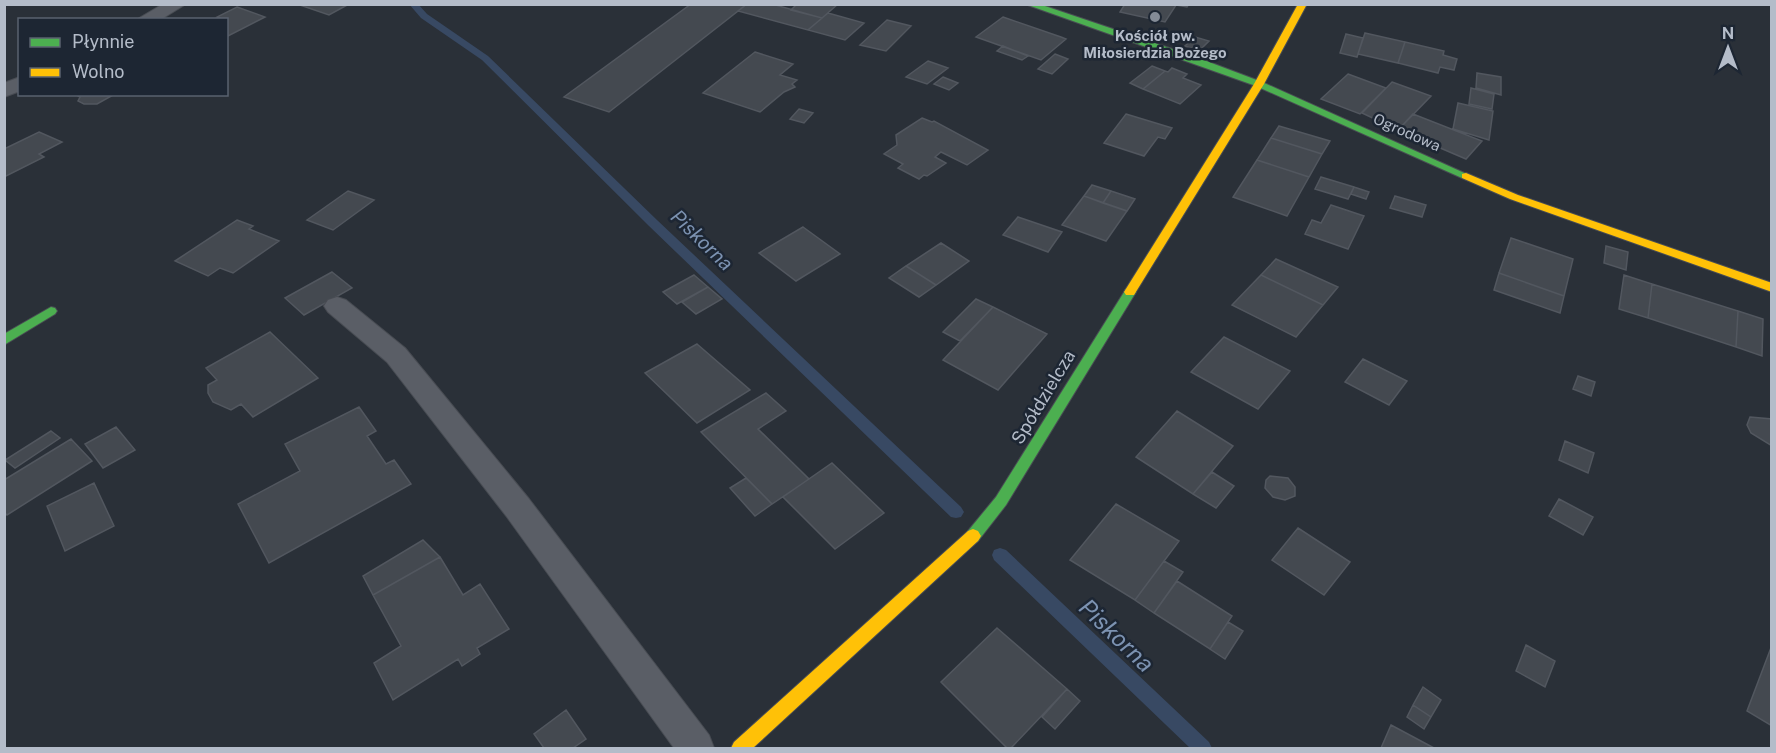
<svg xmlns="http://www.w3.org/2000/svg" width="1776" height="753" font-family="'Public Sans',sans-serif">
  <style>
    .lines { fill: none; stroke-linecap: round; stroke-linejoin: round }
    .stream { fill: #384963; fill-rule: evenodd }
    .building { fill: #444950; stroke: #52575f; stroke-width: 1.5 }
    .lane-casing { stroke: #484c53; stroke-width: 2 }
    .fast-casing { stroke: #484c53; stroke-width: 2 }
    .slow-casing { stroke: #484c53; stroke-width: 2 }
    .lane { fill: #5a5e66; fill-rule: evenodd }
    .fast { fill: #4caf50; fill-rule: evenodd }
    .slow { fill: #ffc107; fill-rule: evenodd }
    .poi-dot { fill: #848b96; stroke: #1d2633; stroke-width: 2 }
    .labels { text-anchor: middle; dominant-baseline: central; stroke-width: 5; stroke-linejoin: round; paint-order: stroke }
    .far-poi-label { font-size: 15px; font-weight: bold; fill: #b4bcc9; stroke: #1d2633 }
    .far-street-label { font-size: 15px; fill: #b4bcc9; stroke: #1d2633 }
    .street-label { font-size: 18px; fill: #b4bcc9; stroke: #1d2633 }
    .water-label { font-size: 20px; font-style: italic; fill: #7c92b1; stroke: #1d2633 }
    .near-water-label { font-size: 24px; font-style: italic; fill: #7c92b1; stroke: #1d2633 }
  </style>
  <rect width="100%" height="100%" fill="#2a3038"/>
  <g class="lines">
    <path class="stream" d="M409,4H418L427,14L488,56L657,220L961,507L964,512L961,517L956,518L951,517L649,226L482,60L421,18Z
      M1000,548L1006,550L1209,742L1212,748H1190L994,560L992,555L994,550Z"/>
  </g>
  <path class="building" d="M297,4H349L329,15Z
    M691,4H747L609,112L564,97Z
    M747,4H772L822,18L808,30L738,11Z
    M797,4H838L822,18L791,10Z
    M1125,4H1189L1187,7L1176,5L1165,22L1120,12Z
    M237,7L265,17L226,37V20H218L220,18L217,17Z
    M828,13L864,23L845,40L808,30Z
    M1003,17L1061,37L1066,39L1041,60L976,37Z
    M887,20L911,26L886,51L860,45Z
    M1365,33L1405,42L1398,63L1358,54Z
    M1346,34L1363,38L1357,57L1340,53Z
    M1195,37L1209,41L1199,51L1185,46Z
    M1405,42L1444,51L1443,55L1457,59L1454,70L1440,67L1438,73L1398,63Z
    M1003,46L1028,56L1022,60L997,51Z
    M755,52L793,64L780,75L797,80L792,84L795,87L784,92L760,112L703,93Z
    M1055,54L1068,59L1052,74L1038,69Z
    M928,61L948,68L927,84L906,77Z
    M1152,66L1165,71L1143,89L1130,83Z
    M1172,68L1187,74L1183,78L1201,85L1180,104L1143,89L1165,71L1168,72Z
    M1477,73L1501,77V95L1476,88Z
    M1348,74L1386,88L1360,114L1321,99Z
    M943,77L958,83L949,90L934,84Z
    M1392,82L1431,96L1398,130L1362,113Z
    M1471,88L1494,94L1492,109L1469,104Z
    M75,94H115L97,104H84L78,101L80,97Z
    M1458,103L1493,111L1489,140L1453,129Z
    M799,109L813,113L804,123L790,119Z
    M1126,114L1172,128L1165,139L1158,137L1144,156L1104,143Z
    M1413,114L1482,141L1466,159L1398,130Z
    M922,118L932,122L934,121L988,150L967,165L941,152L935,157L946,163L927,176L924,175L919,179L898,168L903,164L884,154L897,145L896,135Z
    M1279,126L1330,141L1322,154L1271,138Z
    M39,132L62,142L39,154L44,157L4,177V149Z
    M1271,138L1322,154L1309,177L1257,160Z
    M1257,160L1309,177L1287,216L1233,197Z
    M1321,177L1354,187L1348,199L1315,189Z
    M1092,185L1111,191L1103,203L1084,196Z
    M1354,187L1369,192L1366,199L1351,194Z
    M348,191L374,200L333,230L307,220Z
    M1111,191L1135,199L1127,211L1103,203Z
    M1084,196L1127,211L1106,241L1062,225Z
    M1395,196L1426,205L1422,217L1390,208Z
    M1331,205L1364,216L1348,249L1305,234L1312,220L1321,223Z
    M1018,217L1062,232L1048,252L1003,235Z
    M237,220L253,226L249,229L279,241L233,273L220,268L208,276L175,261Z
    M803,227L840,254L796,281L759,253Z
    M1511,238L1573,259L1564,296L1499,273Z
    M941,243L969,261L936,285L906,266Z
    M1606,246L1628,252L1626,270L1604,263Z
    M1276,259L1338,287L1323,305L1261,275Z
    M906,266L936,285L919,297L889,278Z
    M332,272L352,288L304,315L285,298Z
    M1499,273L1564,296L1560,313L1494,290Z
    M694,275L708,287L677,304L663,292Z
    M1261,275L1323,305L1296,337L1232,305Z
    M1624,275L1652,284L1648,318L1619,309Z
    M1652,284L1738,311L1736,347L1648,318Z
    M708,287L722,299L696,314L682,302Z
    M976,299L993,307L960,341L943,332Z
    M993,307L1047,334L998,390L943,360Z
    M1738,311L1763,319L1762,356L1736,347Z
    M270,332L318,378L253,417L241,404L231,410L213,402L208,393V385L217,380L206,368Z
    M1224,337L1290,371L1258,409L1191,372Z
    M697,344L750,390L697,423L645,373Z
    M1363,359L1407,381L1389,405L1345,382Z
    M1578,376L1595,382L1591,396L1573,389Z
    M766,393L786,411L758,429L809,479L772,504L701,432Z
    M359,407L376,431L367,436L386,464L394,460L411,484L269,563L238,504L300,471L285,444Z
    M1177,411L1233,446L1193,494L1136,457Z
    M1750,417L1772,419V446L1751,433L1747,425Z
    M116,427L135,450L103,468L85,444Z
    M51,431L60,438L15,468L5,460Z
    M71,439L92,461L7,515L4,512V480Z
    M1565,441L1594,453L1588,473L1559,460Z
    M832,463L884,513L835,549L783,497Z
    M1212,472L1234,486L1216,508L1193,494Z
    M1270,476L1288,478L1295,487V496L1285,500L1273,497L1265,488L1266,480Z
    M746,478L772,504L755,516L730,488Z
    M94,483L114,526L65,551L47,506Z
    M1559,499L1593,517L1583,535L1549,516Z
    M1116,504L1179,541L1135,600L1070,560Z
    M1298,528L1350,562L1324,595L1272,560Z
    M423,540L440,557L373,595L363,576Z
    M440,557L463,595L480,584L509,629L477,648L480,654L462,666L458,659L393,700L374,663L401,646L373,595Z
    M1164,561L1183,572L1154,613L1135,600Z
    M1177,581L1232,616L1210,649L1154,613Z
    M1228,622L1243,631L1225,659L1210,649Z
    M997,628L1067,689L1011,748H1007L941,682Z
    M1526,645L1555,661L1545,687L1516,671Z
    M1772,645V726L1747,711Z
    M1423,687L1441,700L1431,717L1413,705Z
    M1067,689L1080,701L1055,729L1042,717Z
    M1413,705L1431,717L1424,729L1407,717Z
    M566,710L586,739L573,748H544L534,734Z
    M1391,725L1434,748H1381Z"/>
  <g class="lines">
    <g class="lane-casing">
      <path id="lane" d="M163,4H186L160,20H136Z
        M20,77V91L4,97V83Z
        M337,297L346,300L405,348L529,499L709,735L714,748H674L507,517L387,362L328,312L324,306L328,300Z"/>
    </g>
    <g class="fast-casing">
      <path id="fast" d="M1025,4H1039L1193,56L1262,82L1471,176L1470,178H1462L1256,86Z
        M1130,288L1136,292L1006,505L978,541L973,543L968,541L965,536L968,531L996,497L1126,289Z
        M51,307L55,308L57,311L55,314L4,345V334Z"/>
    </g>
    <g class="slow-casing">
      <path id="slow" d="M1298,4H1307L1264,84L1134,295H1126L1124,292L1254,84Z
        M1466,173L1518,195L1772,283V292L1510,199L1462,178V174Z
        M973,529L978,531L981,536L978,541L753,748H731L734,742L968,531Z"/>
    </g>
    <use href="#lane" class="lane"/>
    <use href="#fast" class="fast"/>
    <use href="#slow" class="slow"/>
  </g>
  <circle class="poi-dot" cx="1155" cy="17" r="6"/>
  <g class="labels">
    <g class="far-poi-label">
      <text x="1155" y="35">Kościół pw.<tspan x="1155" dy="17">Miłosierdzia Bożego</tspan></text>
    </g>
    <g class="far-street-label">
      <text transform="translate(1407 132) rotate(24)">Ogrodowa</text>
    </g>
    <g class="street-label">
      <text transform="translate(1043 397) rotate(-59)">Spółdzielcza</text>
    </g>
    <g class="water-label">
      <text transform="translate(702 240) rotate(44)">Piskorna</text>
    </g>
    <g class="near-water-label">
      <text transform="translate(1117 635) rotate(44)">Piskorna</text>
    </g>
  </g>
  <rect width="1776" height="753" fill="none" stroke="#b4bcc9" stroke-width="12"/>
  <rect x="18" y="18" width="210" height="78" fill="#1d2633" stroke="#59626f" stroke-width="1.5"/>
  <rect x="30" y="38" width="30" height="9" fill="#4caf50" stroke="#59626f" stroke-width="1.5"/>
  <text x="72" y="48" font-size="18" fill="#b4bcc9">Płynnie</text>
  <rect x="30" y="68" width="30" height="9" fill="#ffc107" stroke="#59626f" stroke-width="1.5"/>
  <text x="72" y="78" font-size="18" fill="#b4bcc9">Wolno</text>
  <g transform="translate(1728 48)" stroke="#1d2633" stroke-width="4.5" paint-order="stroke">
  <path d="M0-4.5L10 22L0 15L-10 22Z" fill="#b4bcc9"/>
  <text y="-9" font-size="16" font-weight="bold" text-anchor="middle" fill="#b4bcc9">N</text>
  </g>
</svg>
